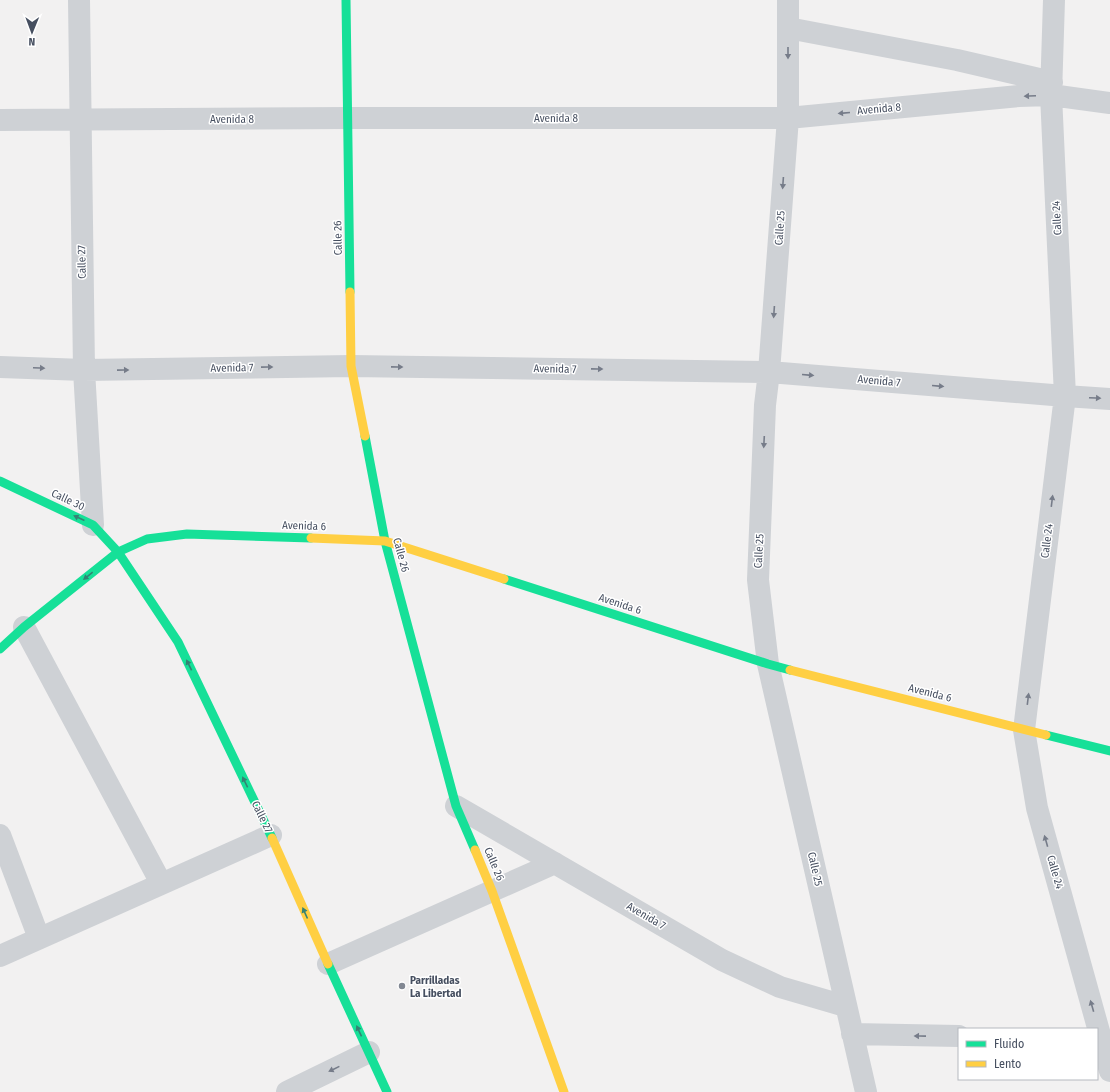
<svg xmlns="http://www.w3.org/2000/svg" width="1110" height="1092" font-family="'Fira Sans Condensed',sans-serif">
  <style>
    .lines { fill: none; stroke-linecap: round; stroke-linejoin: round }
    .street { stroke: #ced1d5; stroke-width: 22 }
    .fast { stroke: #16e098; stroke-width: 9 }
    .slow { stroke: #ffcf43; stroke-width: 9 }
    .oneway { fill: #767c89 }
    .oneway2 { fill: #358274 }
    .poi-dot { fill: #828893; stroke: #fff; stroke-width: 1.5 }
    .labels { text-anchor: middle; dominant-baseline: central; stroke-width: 3; stroke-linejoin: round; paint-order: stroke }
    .street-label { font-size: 11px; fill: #464f60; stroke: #fff }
    .poi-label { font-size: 11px; font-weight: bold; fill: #464f60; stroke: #fff; text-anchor: start }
  </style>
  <rect width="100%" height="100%" fill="#f2f1f1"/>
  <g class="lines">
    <path class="street" d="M79,0L84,370L93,525
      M788,0V118L769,372L765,405L758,580L768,664L866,1092
      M1054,0L1051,95L1065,396L1024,730L1037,808L1110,1071
      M788,28L957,60L1052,82
      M0,120L348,118H788L1019,96L1051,95L1110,103
      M0,367L84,370L351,366L769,372L1065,396L1110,399
      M24,627L161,883
      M456,806L722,960L780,987L845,1006
      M0,835L39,938
      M0,956L271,835
      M328,964L555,863
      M852,1034L959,1036
      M287,1092L369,1052"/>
    <path class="fast" d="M346,0L350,292
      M365,436L385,541L456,806L475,850
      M0,481L93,525L118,552L178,642L272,838
      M504,579L768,664L790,670
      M0,649L24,627L118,552L147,539L187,534L311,538
      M1046,735L1110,751
      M328,964L387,1092"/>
    <path class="slow" d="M350,292L351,366L365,436
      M311,538L385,541L504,579
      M790,670L1046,735
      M272,838L328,964
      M475,850L492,891L564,1092"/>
  </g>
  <defs><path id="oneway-solid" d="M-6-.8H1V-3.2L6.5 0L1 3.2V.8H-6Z"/></defs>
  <g class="oneway">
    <use href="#oneway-solid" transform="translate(788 53) rotate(90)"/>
    <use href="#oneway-solid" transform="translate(1030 96) rotate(178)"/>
    <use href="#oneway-solid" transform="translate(844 113) rotate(175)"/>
    <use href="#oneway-solid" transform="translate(783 183) rotate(94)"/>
    <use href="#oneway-solid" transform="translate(774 312) rotate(94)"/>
    <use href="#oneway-solid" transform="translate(267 367) rotate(-1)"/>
    <use href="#oneway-solid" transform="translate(397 367) rotate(1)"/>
    <use href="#oneway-solid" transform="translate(39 368) rotate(2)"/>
    <use href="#oneway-solid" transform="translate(597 369) rotate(1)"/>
    <use href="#oneway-solid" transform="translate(123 370) rotate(-1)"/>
    <use href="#oneway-solid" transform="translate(808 375) rotate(5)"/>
    <use href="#oneway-solid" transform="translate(938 386) rotate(5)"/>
    <use href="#oneway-solid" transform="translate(1095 398) rotate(3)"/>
    <use href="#oneway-solid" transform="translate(764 442) rotate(93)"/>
    <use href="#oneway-solid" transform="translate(1052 501) rotate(-83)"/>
    <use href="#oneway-solid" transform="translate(1028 699) rotate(-83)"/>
    <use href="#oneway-solid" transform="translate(1046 841) rotate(-106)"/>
    <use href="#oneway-solid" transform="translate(1092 1006) rotate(-106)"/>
    <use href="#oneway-solid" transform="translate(920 1036) rotate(-179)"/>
    <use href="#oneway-solid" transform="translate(334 1069) rotate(154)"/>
  </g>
  <g class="oneway2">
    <use href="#oneway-solid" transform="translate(79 518) rotate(-155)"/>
    <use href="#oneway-solid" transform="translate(88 576) rotate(141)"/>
    <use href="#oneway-solid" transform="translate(189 665) rotate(-116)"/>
    <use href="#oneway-solid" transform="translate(245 782) rotate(-116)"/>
    <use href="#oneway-solid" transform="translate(305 913) rotate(-114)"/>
    <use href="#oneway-solid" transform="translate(359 1031) rotate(-115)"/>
  </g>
  <circle class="poi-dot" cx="402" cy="986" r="4"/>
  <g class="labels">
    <g class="street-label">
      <text transform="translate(879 109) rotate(-5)">Avenida 8</text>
      <text x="556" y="118">Avenida 8</text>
      <text x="232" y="119">Avenida 8</text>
      <text transform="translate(1057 218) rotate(-93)">Calle 24</text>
      <text transform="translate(780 228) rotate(-86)">Calle 25</text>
      <text transform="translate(338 238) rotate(-91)">Calle 26</text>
      <text transform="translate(82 262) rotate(-91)">Calle 27</text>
      <text transform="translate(232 368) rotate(-1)">Avenida 7</text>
      <text transform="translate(555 369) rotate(1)">Avenida 7</text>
      <text transform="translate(879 381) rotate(5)">Avenida 7</text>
      <text transform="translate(68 500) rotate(25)">Calle 30</text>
      <text transform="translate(304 526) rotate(2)">Avenida 6</text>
      <text transform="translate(1047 541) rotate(-83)">Calle 24</text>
      <text transform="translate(759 551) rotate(-87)">Calle 25</text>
      <text transform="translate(401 555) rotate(75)">Calle 26</text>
      <text transform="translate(620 604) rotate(18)">Avenida 6</text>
      <text transform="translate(930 693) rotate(14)">Avenida 6</text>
      <text transform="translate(262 817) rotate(64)">Calle 27</text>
      <text transform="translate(494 864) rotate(67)">Calle 26</text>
      <text transform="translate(815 869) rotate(77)">Calle 25</text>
      <text transform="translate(1055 872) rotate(74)">Calle 24</text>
      <text transform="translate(646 916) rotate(30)">Avenida 7</text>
    </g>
    <g class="poi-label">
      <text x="410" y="980">Parrilladas<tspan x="410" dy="13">La Libertad</tspan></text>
    </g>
  </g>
  <rect x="958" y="1028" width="140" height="52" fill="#ffffff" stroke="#b5b9bf"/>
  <rect x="966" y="1041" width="20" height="6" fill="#16e098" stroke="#b5b9bf"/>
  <text x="994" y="1048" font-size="12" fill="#464f60">Fluido</text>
  <rect x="966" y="1061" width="20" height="6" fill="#ffcf43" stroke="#b5b9bf"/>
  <text x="994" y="1068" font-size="12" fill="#464f60">Lento</text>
  <g transform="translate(32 32) rotate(181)" stroke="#ffffff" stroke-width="3" paint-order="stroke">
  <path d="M0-3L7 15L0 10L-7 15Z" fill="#464f60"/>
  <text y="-6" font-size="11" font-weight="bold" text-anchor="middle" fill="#464f60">N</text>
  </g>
</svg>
